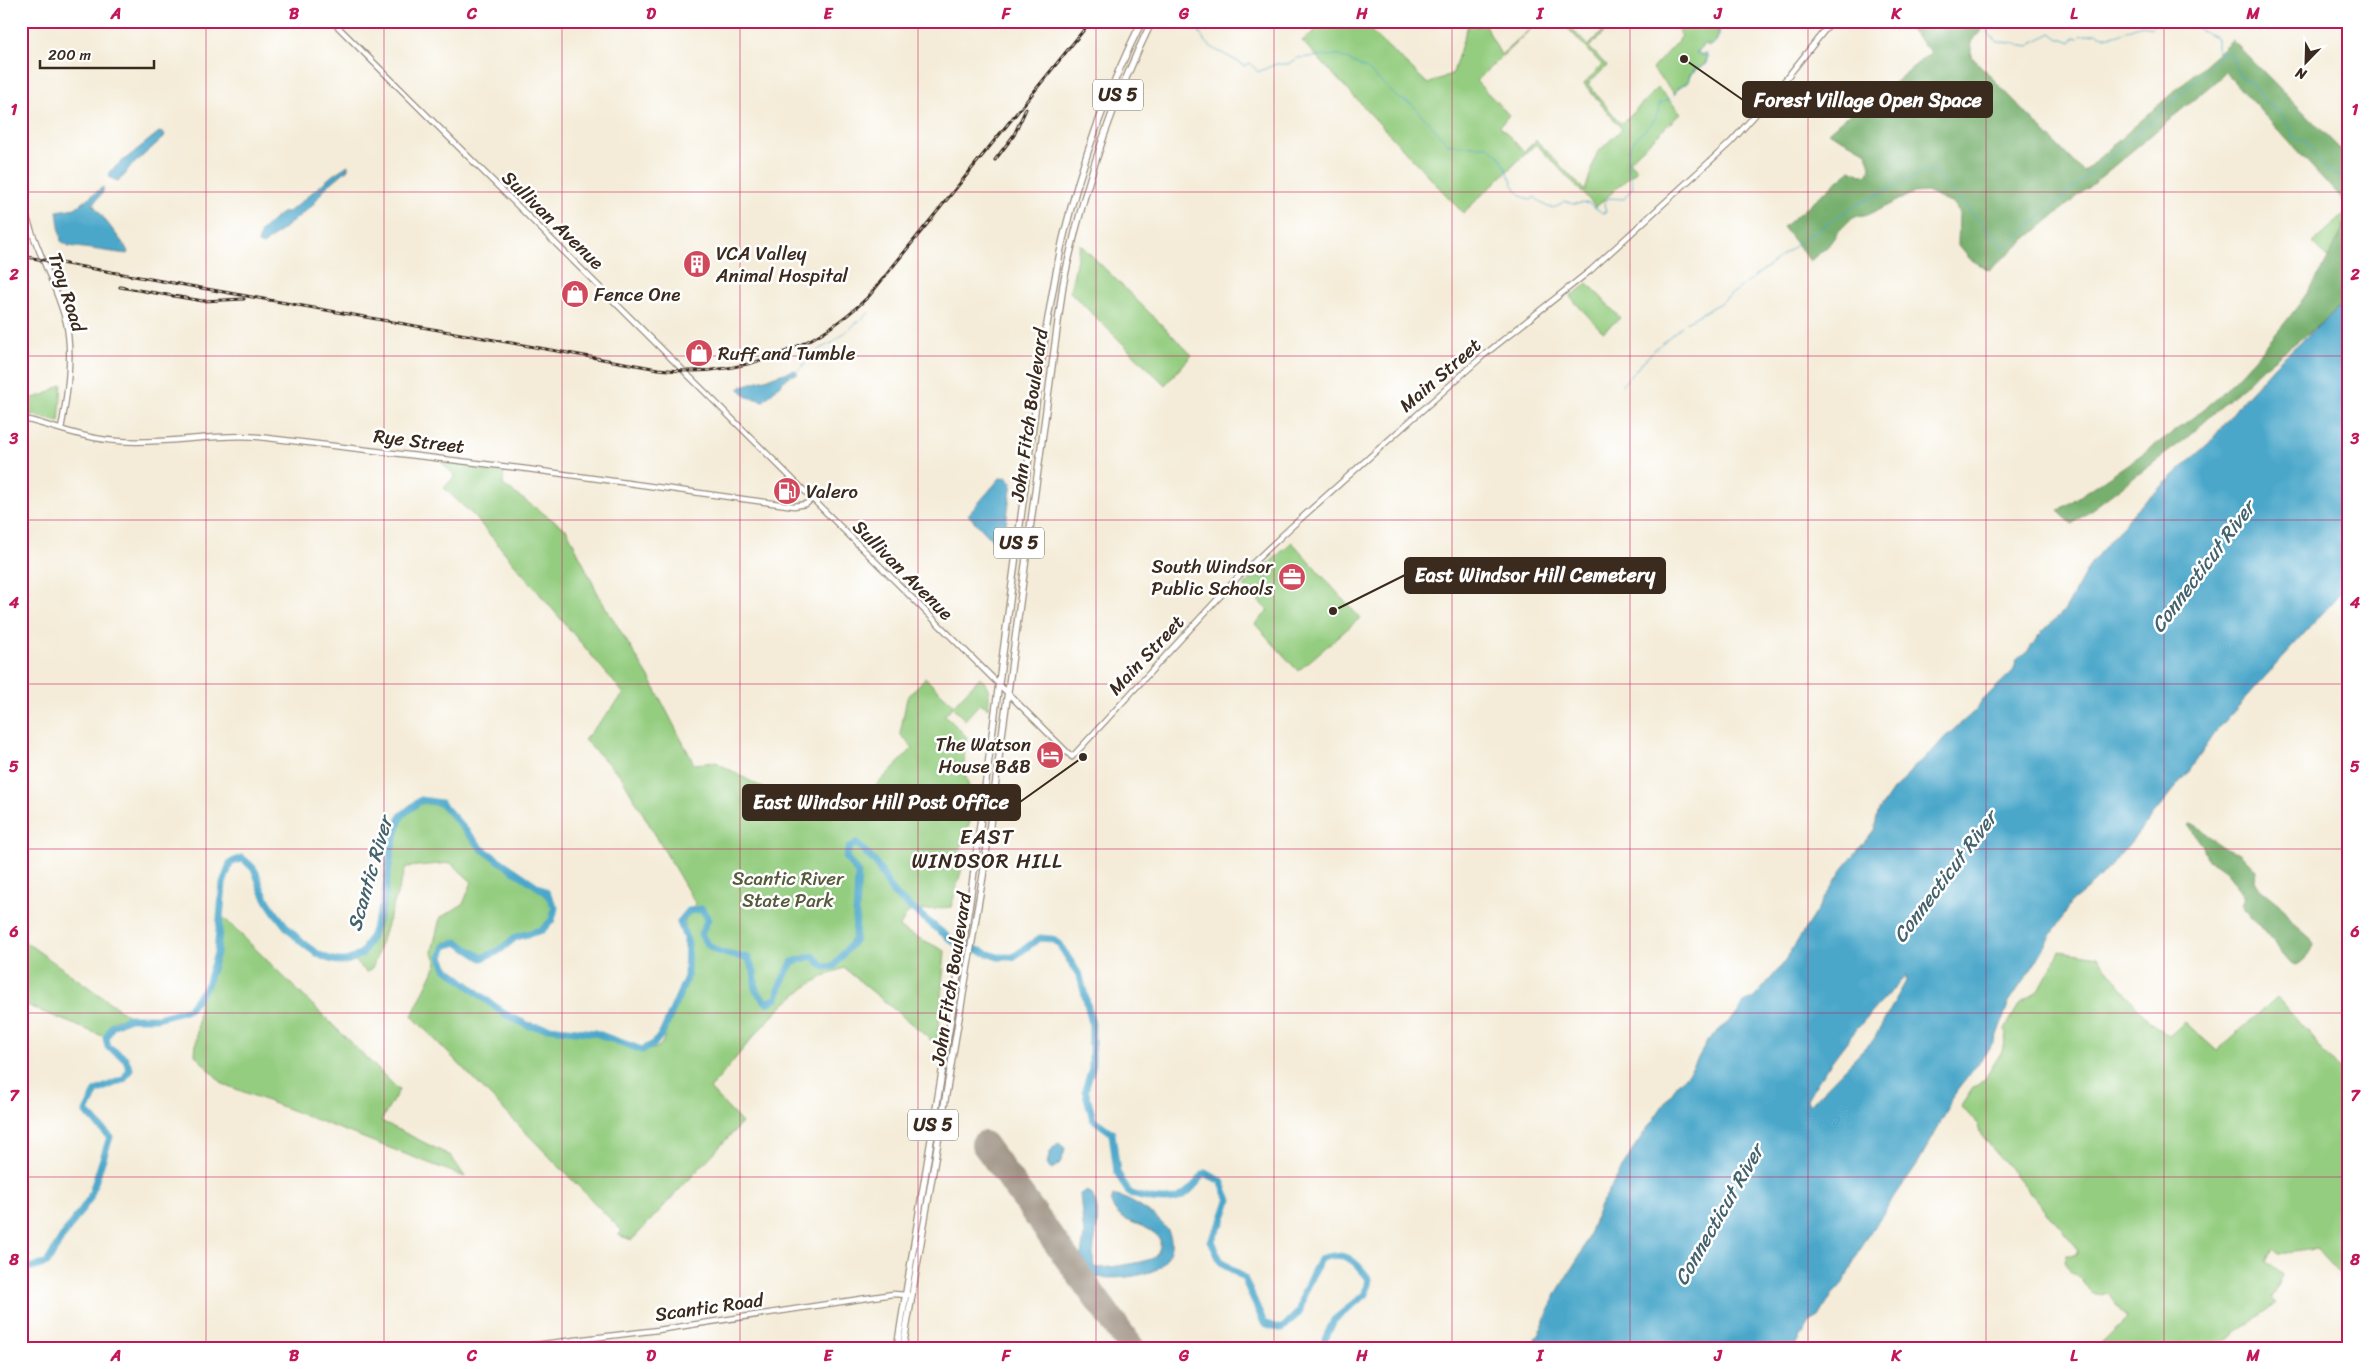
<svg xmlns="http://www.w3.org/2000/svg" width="2369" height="1369" font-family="Sriracha,sans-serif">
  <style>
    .green { fill: #94cd80; stroke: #687c4f }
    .forest { fill: #77b06e; stroke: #596d46 }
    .water { fill: #4ca7ca; stroke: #446874; fill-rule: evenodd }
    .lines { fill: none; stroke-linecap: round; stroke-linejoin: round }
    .stream { stroke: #4ca7ca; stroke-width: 1 }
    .river { stroke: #4ca7ca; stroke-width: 7 }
    .runway { stroke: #988b7b; stroke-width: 26 }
    .secondary-casing { stroke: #988b7b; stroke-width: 7 }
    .highway-casing { stroke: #988b7b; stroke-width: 8 }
    .secondary { stroke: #fff; stroke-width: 4.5 }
    .highway { stroke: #fff; stroke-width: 5.5 }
    .rail-casing { stroke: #3b2a1e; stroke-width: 3 }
    .rail { stroke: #fff; stroke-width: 1; stroke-dasharray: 4; stroke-linecap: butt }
    .grid { fill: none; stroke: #c2185b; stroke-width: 1; stroke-opacity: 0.55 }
    .labels { text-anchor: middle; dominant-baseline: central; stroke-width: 5; stroke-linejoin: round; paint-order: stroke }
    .shield { fill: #fff; stroke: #766a62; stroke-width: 1 }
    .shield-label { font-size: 18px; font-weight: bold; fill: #3b2a1e }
    .street-label { font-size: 19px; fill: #3b2a1e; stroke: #fff }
    .poi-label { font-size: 19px; fill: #3b2a1e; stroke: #fff; text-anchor: start }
    .park-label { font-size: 19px; fill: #565b3b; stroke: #fff }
    .water-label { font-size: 20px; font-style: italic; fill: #43626b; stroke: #fff }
    .quarter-label { font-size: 21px; letter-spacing: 1px; fill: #3b2a1e; stroke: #fff }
    .leader { fill: none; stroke: #3b2a1e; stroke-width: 2 }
    .callout-dot { fill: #3b2a1e; stroke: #fff; stroke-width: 2 }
    .callout { fill: #3b2a1e; stroke: #3b2a1e; stroke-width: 2 }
    .callout-label { font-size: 20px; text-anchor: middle; font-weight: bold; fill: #fff }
    .neatline { fill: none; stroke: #c2185b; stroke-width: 2 }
    .grid-label { font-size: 16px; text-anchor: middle; font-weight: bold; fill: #c2185b }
  </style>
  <rect width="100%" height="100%" fill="#fff"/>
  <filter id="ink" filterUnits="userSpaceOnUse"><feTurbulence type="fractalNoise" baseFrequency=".02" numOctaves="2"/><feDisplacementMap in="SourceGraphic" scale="10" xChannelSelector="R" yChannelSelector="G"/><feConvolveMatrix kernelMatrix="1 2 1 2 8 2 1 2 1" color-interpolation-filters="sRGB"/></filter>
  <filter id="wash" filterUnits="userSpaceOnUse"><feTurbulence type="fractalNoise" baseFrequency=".0096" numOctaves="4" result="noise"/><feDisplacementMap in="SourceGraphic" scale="20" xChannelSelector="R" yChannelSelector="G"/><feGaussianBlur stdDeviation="1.12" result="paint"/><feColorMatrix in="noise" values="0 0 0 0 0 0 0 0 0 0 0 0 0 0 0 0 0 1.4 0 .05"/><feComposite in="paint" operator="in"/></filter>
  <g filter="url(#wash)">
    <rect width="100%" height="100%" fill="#f4ecd8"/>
    <path class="green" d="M1328,21H1360L1428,84L1453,73L1469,21L1478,27L1479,21H1483L1501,55L1539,21L1476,81L1509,115L1500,126L1524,152L1536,140L1585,191L1597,153L1622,129L1584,84L1602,65L1561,21H1564L1588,46L1606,28L1607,30L1589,47L1607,66L1588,84L1621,124L1658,88L1681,113L1629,161L1637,170L1596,207L1536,144L1463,213L1302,41Z
      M1670,21H1723L1717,34L1716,41L1708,47L1704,44L1698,52L1700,55H1707L1705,64L1690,74L1688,82L1677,89L1675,94L1652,69L1682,36Z
      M2348,210V234L2336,267L2313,243Z
      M1080,244L1192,355L1165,385L1070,292Z
      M1588,283L1620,318L1603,332L1570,297Z
      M62,384L59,422L21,412V401L44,395Z
      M441,462L504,470L503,485L567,530L600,598L650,679L694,764L716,762L770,792L832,796L858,804L913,748L900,734L907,698L925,678L954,705L980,677C990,687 990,694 988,708L980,703L965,720L952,707L945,715L967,737C962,764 963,779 977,803L959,851L966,854L951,907L908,912L899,928L945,951L937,1045L844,968C786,987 748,1045 710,1089L742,1123L632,1240L618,1235L622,1231L412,1016L437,963L432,951L440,918L463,904L472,882L451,863L406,867L373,967L367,973L354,960C370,949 380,926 384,908C389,887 391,811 417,805C422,804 429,802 435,800C453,806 471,841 488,853C504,864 566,896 550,921C544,930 535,927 527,932C512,940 504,957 486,958C470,959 463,940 445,942C437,952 439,961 446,971C469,986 493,1008 519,1019C541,1029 567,1024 590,1031C604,1036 645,1056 658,1047C665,1043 665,1030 668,1023C681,995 691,985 690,952C690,942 684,932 685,922C685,913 693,911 695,903L621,776L584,740L624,694L474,516L444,488L455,476Z
      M1292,542L1360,618L1298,671L1255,624L1268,611L1244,586Z
      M221,915L399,1090L381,1121L451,1156L465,1177L223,1084L195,1055L200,996L216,961Z
      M24,941L133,1019H118L112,1021L105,1037L21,1003V942Z
      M2060,951L2098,957L2137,1007L2151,1023L2169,1036L2185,1022L2217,1051L2277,997L2348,1080V1283L2317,1249L2278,1254L2273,1250L2267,1263L2282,1275L2271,1299L2275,1305L2237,1331L2219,1348H2096L2127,1318L2107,1292C2088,1298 2092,1291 2081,1279C2074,1271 2071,1273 2064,1262L2066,1255H2076L2079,1250L1981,1135L1978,1125L1961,1106L1973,1088L1984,1080L2002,1051L2006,1035L2005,1029L2020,1003L2039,990Z"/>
    <path class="forest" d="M1902,21H1990L1971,42V56L2083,172L2232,40L2348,157V206L2224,71L2222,76L1989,270L1970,259L1958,245L1959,213L1953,204L1926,192L1913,193L1870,214L1853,217L1838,232L1828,246L1810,261L1783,227L1851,170L1861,175L1868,174L1870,167L1867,152L1828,132L1843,119L1883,92L1931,52Z
      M2348,214V297L2329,317L2264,367L2188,437L2072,524L2058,511C2111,475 2164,441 2214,401C2224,392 2233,381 2243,371C2285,326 2328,273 2348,214Z
      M2191,824C2209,832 2219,852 2240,853L2256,870L2255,881L2260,889L2284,908L2293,923L2309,937L2314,945C2310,955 2305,961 2295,965L2291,963L2241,905L2244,898C2234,883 2226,866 2208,860L2203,846L2188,825Z"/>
    <path class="water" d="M159,132L165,134L164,137L128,169L125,175L118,181L110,178L109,172Z
      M348,165V169L324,189L312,206L263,245L258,243L261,231L281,213L290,211L334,174Z
      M103,187V192L93,204L125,246L128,252L127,254L69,246L61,241L57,211L75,208Z
      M2348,299V585L2218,729L2188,773L2114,862L2094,883L2071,902L2034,965L2009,1002L1995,1041L1951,1099L1947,1111L1918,1163L1862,1244L1844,1282L1832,1295L1819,1317L1810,1322L1795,1348H1530L1543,1325L1557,1292L1583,1250L1599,1208L1635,1146L1675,1088L1693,1067L1708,1040L1738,1013L1742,1004L1754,998L1783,964L1842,870L1874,830L1878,812L1893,790L1905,779L1914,766L1930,754L1944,738L1976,710L1983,700L2013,671L2017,660L2028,651L2039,635L2065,610L2091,563L2135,511L2210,442L2242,401L2277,363ZM1906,976V981L1874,1039L1809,1105L1807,1100C1831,1057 1870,1011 1906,976Z
      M795,370L798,374L789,376L764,401L747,397L739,389L742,386Z
      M1007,477L1012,483L1002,550L968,515L1000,478Z
      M1059,1143L1065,1148C1064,1156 1060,1167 1052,1169L1047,1165C1048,1157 1051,1146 1059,1143Z
      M1085,1191L1091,1193C1106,1217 1090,1241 1094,1267C1100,1270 1146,1262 1153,1258C1158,1254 1161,1247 1160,1240C1148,1220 1117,1227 1111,1202L1113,1196H1117C1129,1199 1141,1207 1151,1214C1166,1225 1177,1237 1168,1256C1165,1261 1161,1268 1155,1270C1137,1278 1113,1279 1094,1277L1081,1255L1084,1235L1080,1194Z"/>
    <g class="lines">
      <path class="stream" d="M1195,21C1205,53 1221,49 1244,66L1250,63L1258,72L1276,64H1288L1297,58L1338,55L1367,69L1398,98L1412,104L1447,143L1464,146H1488C1492,150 1499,154 1502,160C1510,174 1513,196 1531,200L1535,197C1546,207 1552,213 1564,201L1573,204L1588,203L1603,213L1606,212L1604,204L1608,198L1624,199L1633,186C1630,174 1624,155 1632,143C1642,130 1659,123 1659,104L1670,99
        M1983,21L1989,35L1998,41L2029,46C2036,39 2043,38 2051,33L2059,39H2064L2071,42L2075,37L2078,38
        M2192,21L2198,29L2217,38V51L2231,54L2240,76L2253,84L2266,103L2279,112L2289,125L2294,138L2307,142C2313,155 2330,180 2348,177
        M2081,36L2096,33C2110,42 2129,29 2142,24L2152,28L2154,26V21
        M1674,95L1677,88L1686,84L1694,69L1703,67L1707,62V54H1697L1696,52L1705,43L1712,46L1717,40L1723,21
        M2148,124L2214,63L2222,53
        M1805,238L1853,207L1927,170L1934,172L2004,248L2146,126
        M1686,322L1720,303L1800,242
        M796,372L821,348L832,343L870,312
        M1622,385L1654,350L1682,326"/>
      <path class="river" d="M21,1268L35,1267L47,1263L63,1236L90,1198L110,1137L86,1112L96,1091L124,1079L130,1069L125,1058L108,1047L106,1038L112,1026L129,1018H158L189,1009L207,985L217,953L223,884L230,863L242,858C260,873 254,870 262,890C273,916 312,963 344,961C350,961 357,956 362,954L372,935L383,905L392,846L401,816L421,800L441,803L482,849L547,893L555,908L552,920L542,930L516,937L498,951L482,958L457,942L445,946L441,957L446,968L503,1013L529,1026L595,1033L642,1050L654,1044L663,1032L687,977L688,944L680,922L689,911L702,909L708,919L701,934C711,955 727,954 748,958L754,971L756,991L767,1003L777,998L781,983L792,962L813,956L824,967L834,966L855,939L858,873L846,858L849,848L856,843L876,863L893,893L954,942L998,957H1013L1040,938L1052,939L1059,944L1080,976L1092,1023V1068L1085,1090L1093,1119L1112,1133L1117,1172L1129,1193C1142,1198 1161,1202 1175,1199C1187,1196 1197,1182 1205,1173L1221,1181L1229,1200L1222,1221L1211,1241L1221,1262L1244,1278L1264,1323L1282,1329L1300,1311L1304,1292L1320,1259C1345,1250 1354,1259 1369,1279L1366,1294L1334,1320L1321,1348"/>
      <path class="runway" d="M984,1144L1132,1348"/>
    </g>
  </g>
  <g filter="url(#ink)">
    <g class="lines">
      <g class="secondary-casing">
        <path id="secondary" d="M332,21L1072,757L1238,577L1289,529L1484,355L1591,270L1731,142L1773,95L1832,21
          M21,197C31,241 55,280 66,322C73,353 67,398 61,429
          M21,418C53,426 85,439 118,441C165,445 212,433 259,437L527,469L794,506L806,504L812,499
          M509,1348L658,1330L893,1294L908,1295"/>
      </g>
      <g class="highway-casing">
        <path id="highway" d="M897,1348L970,901L1045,336C1051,302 1056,268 1064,235C1082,161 1108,89 1142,21
          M903,1348L983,876L1063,285C1082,193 1110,106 1152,21"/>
      </g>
      <use href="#secondary" class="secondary"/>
      <use href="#highway" class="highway"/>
      <g class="rail-casing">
        <path id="rail" d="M995,160L1014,135L1026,109
          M21,256L658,369C736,379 813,351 869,296L1091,21
          M120,287L203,301L244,299"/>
      </g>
      <use href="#rail" class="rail"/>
    </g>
  </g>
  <path class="grid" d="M206,21V1348M384,21V1348M562,21V1348M740,21V1348M918,21V1348M1096,21V1348M1274,21V1348M1452,21V1348M1630,21V1348M1808,21V1348M1986,21V1348M2164,21V1348M21,192H2348M21,356H2348M21,520H2348M21,684H2348M21,849H2348M21,1013H2348M21,1177H2348"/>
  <defs>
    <g id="building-disc" transform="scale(1.4375)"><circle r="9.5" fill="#d1495b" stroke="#fff"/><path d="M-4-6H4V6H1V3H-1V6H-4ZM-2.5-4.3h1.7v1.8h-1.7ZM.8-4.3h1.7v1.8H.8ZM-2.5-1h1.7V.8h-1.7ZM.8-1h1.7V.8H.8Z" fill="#fff"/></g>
    <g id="shop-disc" transform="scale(1.4375)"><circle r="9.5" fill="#d1495b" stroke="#fff"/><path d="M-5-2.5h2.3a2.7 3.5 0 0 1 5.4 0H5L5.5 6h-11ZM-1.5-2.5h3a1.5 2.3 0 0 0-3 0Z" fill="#fff"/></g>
    <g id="fuel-disc" transform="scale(1.4375)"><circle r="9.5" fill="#d1495b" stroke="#fff"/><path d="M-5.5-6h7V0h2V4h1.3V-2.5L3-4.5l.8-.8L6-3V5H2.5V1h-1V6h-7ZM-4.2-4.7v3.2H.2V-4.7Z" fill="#fff"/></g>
    <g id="office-disc" transform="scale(1.4375)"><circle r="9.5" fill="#d1495b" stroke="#fff"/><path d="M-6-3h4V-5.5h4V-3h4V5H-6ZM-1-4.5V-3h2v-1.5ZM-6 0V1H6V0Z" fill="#fff"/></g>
    <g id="hotel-disc" transform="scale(1.4375)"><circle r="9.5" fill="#d1495b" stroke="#fff"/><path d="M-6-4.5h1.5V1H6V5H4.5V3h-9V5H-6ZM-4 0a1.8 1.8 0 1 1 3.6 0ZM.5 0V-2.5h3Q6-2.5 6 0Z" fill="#fff"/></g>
  </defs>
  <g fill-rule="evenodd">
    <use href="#building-disc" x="697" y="264"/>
    <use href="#shop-disc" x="575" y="294"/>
    <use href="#shop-disc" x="699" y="353"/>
    <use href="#fuel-disc" x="787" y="491"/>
    <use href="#office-disc" x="1292" y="577"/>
    <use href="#hotel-disc" x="1050" y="755"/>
  </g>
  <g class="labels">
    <g class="shield">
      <rect x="1093" y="79.5" width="50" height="31" rx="4"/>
      <rect x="994" y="527.5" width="50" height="31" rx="4"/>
      <rect x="908" y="1109.5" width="50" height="31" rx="4"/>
    </g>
    <g class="shield-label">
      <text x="1118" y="95">US 5</text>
      <text x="1019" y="543">US 5</text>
      <text x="933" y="1125">US 5</text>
    </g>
    <g class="street-label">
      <text transform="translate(553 220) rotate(44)">Sullivan Avenue</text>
      <text transform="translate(67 292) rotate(72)">Troy Road</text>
      <text transform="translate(1440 375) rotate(-41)">Main Street</text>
      <text transform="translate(1029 415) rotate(-82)">John Fitch Boulevard</text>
      <text transform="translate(419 441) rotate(7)">Rye Street</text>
      <text transform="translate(903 570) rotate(45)">Sullivan Avenue</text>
      <text transform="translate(1146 655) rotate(-47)">Main Street</text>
      <text transform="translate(951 979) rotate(-81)">John Fitch Boulevard</text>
      <text transform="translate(709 1307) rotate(-8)">Scantic Road</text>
    </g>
    <g class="poi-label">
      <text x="716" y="253">VCA Valley<tspan x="716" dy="22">Animal Hospital</tspan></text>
      <text x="594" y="294">Fence One</text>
      <text x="718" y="353">Ruff and Tumble</text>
      <text x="806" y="491">Valero</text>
      <text x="1273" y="566" text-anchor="end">South Windsor<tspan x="1273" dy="22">Public Schools</tspan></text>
      <text x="1031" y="744" text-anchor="end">The Watson<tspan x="1031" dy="22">House B&amp;B</tspan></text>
    </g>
    <g class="park-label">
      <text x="788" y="878">Scantic River<tspan x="788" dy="22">State Park</tspan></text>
    </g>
    <g class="water-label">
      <text transform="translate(2203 567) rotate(-53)">Connecticut River</text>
      <text transform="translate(370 874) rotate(-74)">Scantic River</text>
      <text transform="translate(1945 877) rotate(-53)">Connecticut River</text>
      <text transform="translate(1719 1215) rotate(-60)">Connecticut River</text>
    </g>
    <g class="quarter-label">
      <text x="987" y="837">EAST<tspan x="987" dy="24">WINDSOR HILL</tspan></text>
    </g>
  </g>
  <path class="leader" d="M1684 59L1743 100M1333 611L1405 575M1083 757L1020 802"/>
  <g class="callout-dot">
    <circle cx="1684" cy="59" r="5"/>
    <circle cx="1333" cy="611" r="5"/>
    <circle cx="1083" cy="757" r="5"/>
  </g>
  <g class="callout">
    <rect x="1743" y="82" width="249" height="35" rx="5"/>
    <rect x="1405" y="558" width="260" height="35" rx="5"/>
    <rect x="743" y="785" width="277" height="35" rx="5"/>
  </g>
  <g class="callout-label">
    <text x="1868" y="107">Forest Village Open Space</text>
    <text x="1535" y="582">East Windsor Hill Cemetery</text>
    <text x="881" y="809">East Windsor Hill Post Office</text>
  </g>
  <rect width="2369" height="1369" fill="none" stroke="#fff" stroke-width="55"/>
  <g transform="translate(2306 62) rotate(203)" stroke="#ffffff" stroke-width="4" paint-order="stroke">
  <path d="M0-4L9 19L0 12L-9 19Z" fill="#3b2a1e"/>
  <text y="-8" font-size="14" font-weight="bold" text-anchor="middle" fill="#3b2a1e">N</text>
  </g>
  <path d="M40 60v8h114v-8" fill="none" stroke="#3b2a1e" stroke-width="2.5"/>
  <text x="48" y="60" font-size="15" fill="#3b2a1e" stroke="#ffffff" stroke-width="4" paint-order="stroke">200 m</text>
  <rect x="28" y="28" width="2314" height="1314" class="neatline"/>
  <g class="grid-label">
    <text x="116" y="19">A</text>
    <text x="294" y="19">B</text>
    <text x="472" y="19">C</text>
    <text x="651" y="19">D</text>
    <text x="828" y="19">E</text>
    <text x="1006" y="19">F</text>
    <text x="1184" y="19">G</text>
    <text x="1362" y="19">H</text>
    <text x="1540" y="19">I</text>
    <text x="1718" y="19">J</text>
    <text x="1896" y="19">K</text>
    <text x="2074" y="19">L</text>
    <text x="2253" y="19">M</text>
    <text x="14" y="115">1</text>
    <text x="2355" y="115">1</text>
    <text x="14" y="280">2</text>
    <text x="2355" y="280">2</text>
    <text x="14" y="444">3</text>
    <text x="2355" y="444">3</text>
    <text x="14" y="608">4</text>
    <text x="2355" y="608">4</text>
    <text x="14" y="772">5</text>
    <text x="2355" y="772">5</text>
    <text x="14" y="937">6</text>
    <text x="2355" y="937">6</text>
    <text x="14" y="1101">7</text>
    <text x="2355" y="1101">7</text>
    <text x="14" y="1265">8</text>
    <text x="2355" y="1265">8</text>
    <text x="116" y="1361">A</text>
    <text x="294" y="1361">B</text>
    <text x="472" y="1361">C</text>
    <text x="651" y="1361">D</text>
    <text x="828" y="1361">E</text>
    <text x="1006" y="1361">F</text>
    <text x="1184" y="1361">G</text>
    <text x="1362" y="1361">H</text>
    <text x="1540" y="1361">I</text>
    <text x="1718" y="1361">J</text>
    <text x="1896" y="1361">K</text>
    <text x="2074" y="1361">L</text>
    <text x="2253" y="1361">M</text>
  </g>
</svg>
